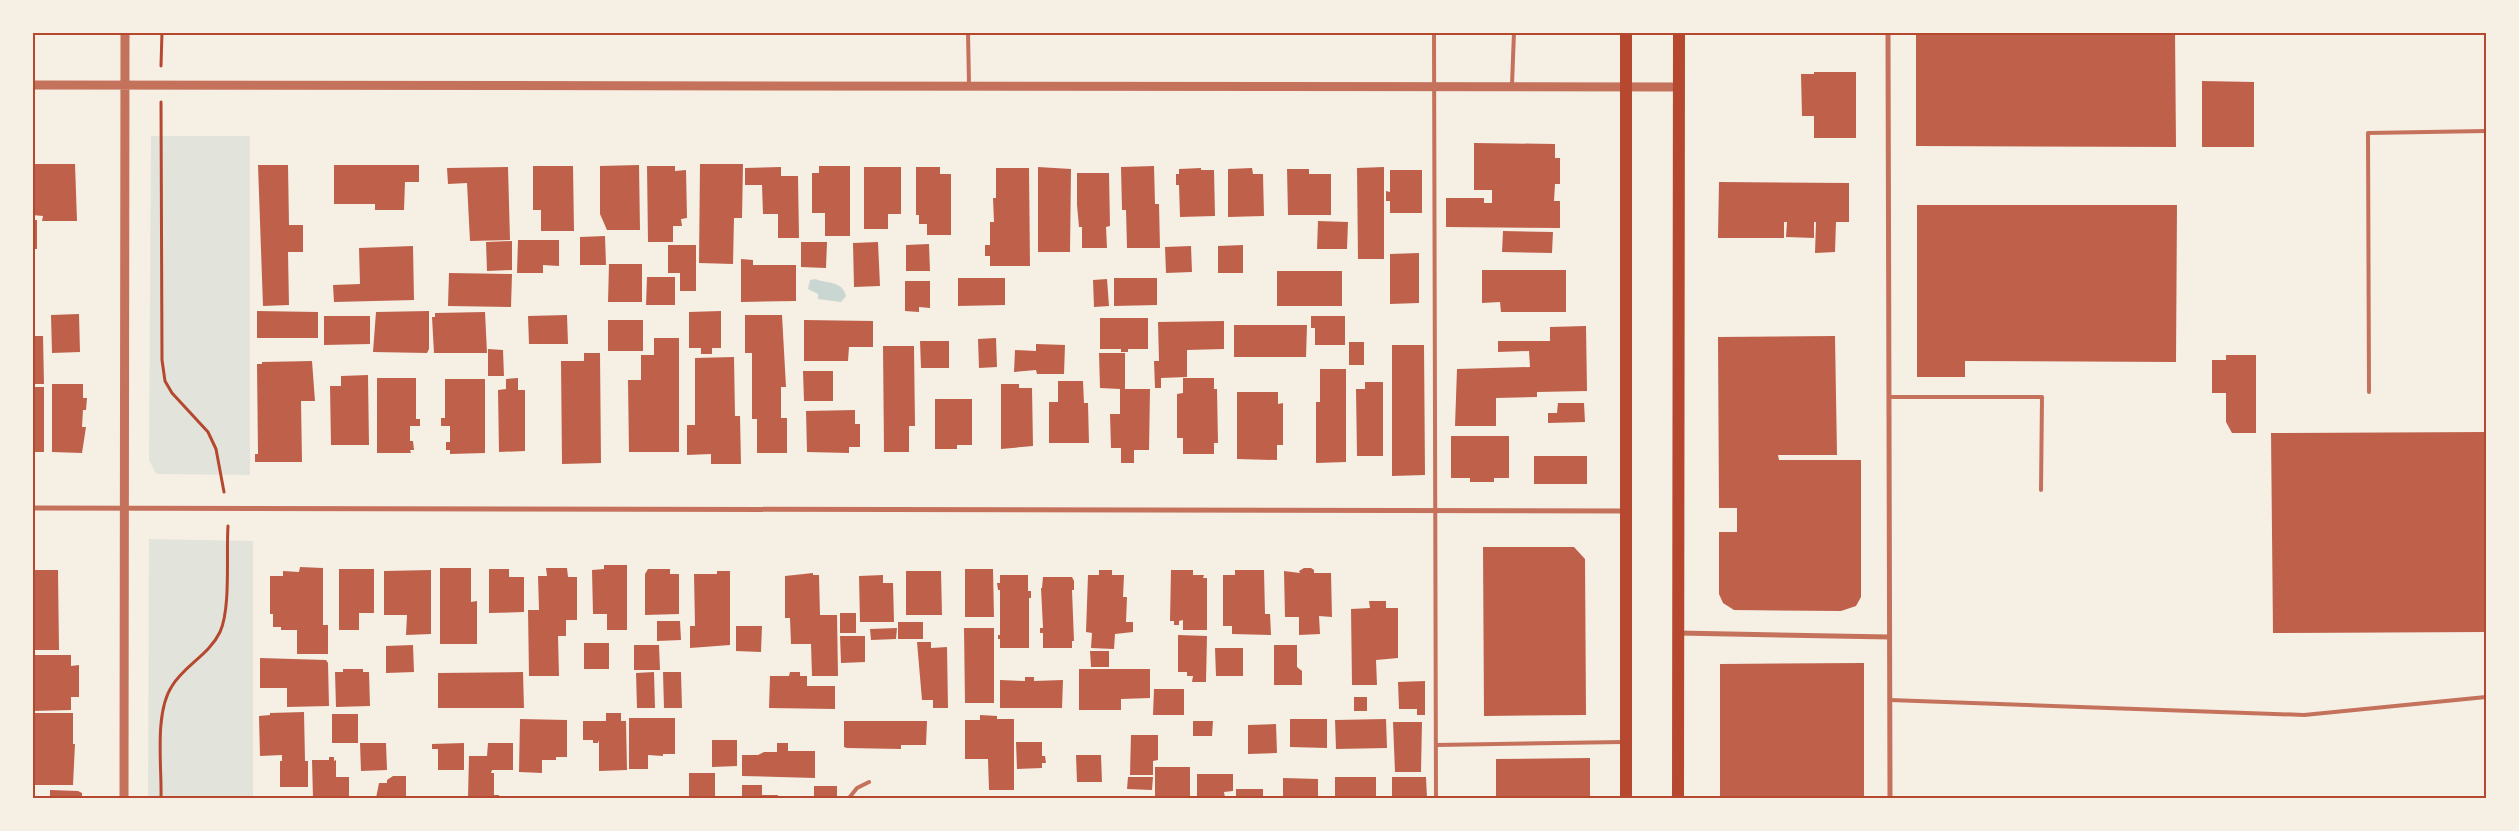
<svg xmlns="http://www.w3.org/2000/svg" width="2519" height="831" font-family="Cabin,sans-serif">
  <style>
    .green { fill: #e2e4dc }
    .water { fill: #c9d6d2 }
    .building { fill: #bf614a }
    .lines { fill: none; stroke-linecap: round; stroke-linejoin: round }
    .path { stroke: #b5482f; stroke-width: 3 }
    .service { stroke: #c5725c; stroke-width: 4 }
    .minor { stroke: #c5725c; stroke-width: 5 }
    .tertiary { stroke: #c5725c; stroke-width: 9 }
    .primary { stroke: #b5482f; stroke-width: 12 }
    .neatline { fill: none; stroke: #b5482f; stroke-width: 2 }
  </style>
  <rect width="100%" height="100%" fill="#f6efe4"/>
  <path class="green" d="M151,136H250V475L156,474L149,460Z
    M149,539L253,541V798H148Z"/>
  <path class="water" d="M815,279C827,284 842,280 846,296L841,302L818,299V294L808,289L810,280Z"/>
  <path class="building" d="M1916,32H2175L2176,147L1916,146Z
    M1814,72H1856V138H1814V116H1802L1801,74H1814Z
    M2202,81L2254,82V147H2202Z
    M1474,143L1555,144V158H1560V184H1555L1554,201H1560V228L1446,227V198H1484V203H1492V190H1474Z
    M32,164H75L77,221H42L43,216L32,215Z
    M700,164H743L742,218H734L733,264L699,263Z
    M258,165H288L289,225H303V252H288L289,305L263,306Z
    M334,165H419V182H405L404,210H375V204H334Z
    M639,165L640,230H607L600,214V166Z
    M533,166H573L574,231H541V210H533Z
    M647,166H675V171L686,170L687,218L681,219L682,226H673V242H648Z
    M819,166H850V236H825V213H812V173H819Z
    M1154,166L1155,204H1159L1160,248H1127L1126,210H1122L1121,167Z
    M508,167L510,240L470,241L467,183L448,184L447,168Z
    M781,167V176H798L799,238H778V214H763L762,185H745V168Z
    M864,167H901V214H888V229H864Z
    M916,167H940V174H951V235H927V224H919V215H916Z
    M1038,167L1071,169L1070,252H1038Z
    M1384,167V259H1358L1357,168Z
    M996,168H1029L1030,266H990V256H985V245H990V222H994L993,198H996Z
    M1201,168V170H1214L1215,216L1180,217L1179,185H1176V174H1179V169Z
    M1252,168L1253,174H1263L1264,216L1228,217V169Z
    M1287,169H1309V174H1331V215H1288Z
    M1390,170H1422V213H1390V201H1386V191L1390,192Z
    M1077,173H1109L1110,226L1106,227L1107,248H1082V227H1079L1077,205Z
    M1719,182L1849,183V222H1836L1835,252L1815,253L1816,222H1814V238L1786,237L1787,222H1784V238H1718Z
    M1917,205H2177L2176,362L1965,361V377H1917Z
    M32,220H37V249H32Z
    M1318,221L1348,222L1347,249H1317Z
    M1503,231L1553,232L1552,253L1502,252Z
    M605,236L606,265H580V237Z
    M518,240H559V266L543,265V273H517Z
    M512,241V270L487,271L486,242Z
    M801,242H827L826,268L801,267Z
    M878,242L880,286L854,287L853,243Z
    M929,244L930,271H906V245Z
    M668,245H696V291H680V273H668Z
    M1243,245V273H1218V246Z
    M413,246L414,300L334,302L333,285L360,284L359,248Z
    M1191,246L1192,272L1166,273L1165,247Z
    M1419,253V303L1390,304V254Z
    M741,259L753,260V265H796V301L741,302Z
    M609,264H642V302H608Z
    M1482,270H1566V312H1501L1500,302L1482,303Z
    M1277,271H1342V306H1277Z
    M449,273L512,274L511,307L448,306Z
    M647,277H675V305H646Z
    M958,278H1005V305L958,306Z
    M1114,278H1157V305L1114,306Z
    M1107,279L1109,306L1094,307L1093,280Z
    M905,281H930V308L919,307V312L905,311Z
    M257,311L318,312V338H257Z
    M429,311V349L427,353L373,352L376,312Z
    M721,311V348H712V354H701V348H689V312Z
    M485,312L487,353H434L432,317H435V313Z
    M79,314L80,352L52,353L51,315Z
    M567,315L568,344H529L528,316Z
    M745,315H782L786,387H781V418H787V453H757V419H752V353H745Z
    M324,316H370V344L324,345Z
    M1311,316H1345V345H1315V328H1311Z
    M1100,318H1148V349H1128V352H1121V349H1100Z
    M608,320H643V351H608Z
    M804,320L873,321V347H849L848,361H804Z
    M1224,321V349L1187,350V377L1161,378V388H1155L1154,361H1159L1158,322Z
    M1234,325H1307L1306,357H1234Z
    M1586,326L1587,391L1537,392V397L1496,398V426H1455L1457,369L1530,367L1529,351L1498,352V341H1550V327Z
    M32,336H43L44,384H32Z
    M1835,336L1837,455H1778L1779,460H1861V597L1856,606L1841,611L1734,610L1723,603L1719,594V532H1737V508H1719L1718,337Z
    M654,338H679V452H629L628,380H641V355H654Z
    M996,338L997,367L979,368L978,339Z
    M920,341H949V368H921Z
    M1349,342H1364V365H1349Z
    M1036,344L1065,345L1064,374H1037L1036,370L1014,372L1015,350L1036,351Z
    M1392,345H1424L1425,475L1392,476Z
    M883,346H914L915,426H909V452H884Z
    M488,349L503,350L504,376H488Z
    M584,353H600L601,463L562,464L561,361H584Z
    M1099,353H1125V389H1150L1149,450H1134V463H1121V448H1111L1110,414H1120V389L1100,388Z
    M2226,355H2256V433H2232L2226,422V393H2212V360H2226Z
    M734,357L735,416H740L741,464H711V454L687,455V425H695V358Z
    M312,361L315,401H301L302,462H255V454H258L257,364H262V362Z
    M1320,369H1346V462L1316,463V402H1320Z
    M803,371H833V401H804Z
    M368,375L369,445H331L330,386H341V376Z
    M377,378H416V419H420V426H410V441H413L414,450H410L411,453H377Z
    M518,378V390H525V451L499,452L498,390L506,389V379Z
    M1183,378H1214V389H1217L1218,443H1214V454H1183V438H1177V394L1183,393Z
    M445,379H485V453L450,454V450H446V442H450V426H441V418H445Z
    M1058,381H1083L1084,403H1088L1089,443H1049V402H1058Z
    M1365,382H1383V456H1357L1356,389H1365Z
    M52,384H83V398H87L86,410H83L82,427H86L82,453L52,452Z
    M1001,384H1019V388H1032L1033,446L1001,449Z
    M32,387H44V452H32Z
    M1237,392H1278V404L1283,403V445H1277V460L1237,459Z
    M935,399H972V445H957V449H935Z
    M1558,403H1584L1585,422L1548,423V413H1557Z
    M855,410V424H860V447H849V453L807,452L806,411Z
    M2486,432V632L2273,633L2271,433Z
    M1451,436H1509V478H1494V482H1470V478H1451Z
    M1534,456H1587V484H1534Z
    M1483,547H1574L1585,559L1586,715L1484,716Z
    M604,565H627V630H607V614H593L592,570L604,569Z
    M300,567L323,568V625H328V654H297V630H281V627H273V614H270V576H283V571L299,572Z
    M440,568H471V602L477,601V644H440Z
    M546,568H567L568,577H577V620H566V636H558L559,676H529L528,610H539L538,576H547Z
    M1304,568H1311L1314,570V573H1331L1332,617L1319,616L1320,634L1299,635V617H1285L1284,571L1300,573L1299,571Z
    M339,569H374V613H359V630H339Z
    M489,569H509V577H524V612L489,613Z
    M648,569H670V574H679V614L645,615V574Z
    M965,569H993L994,617H965Z
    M32,570H58L59,650H34Z
    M431,570V634L406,635L407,615H384V571Z
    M1099,570H1112V575H1124L1123,597H1127L1126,622H1133V632L1115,634L1114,649L1091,648L1092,633L1086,632L1088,575H1099Z
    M1171,570H1193V575H1204L1203,578H1207V630H1183V620L1179,621V625H1174V621H1170Z
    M1235,570H1264L1265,614H1270L1271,635L1232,634V626H1223V575H1235Z
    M717,571H730V645L690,648V626H695L694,574H717Z
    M906,571H941L942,615H906Z
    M813,573V575H819L820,615H837L838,676H812L811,644H791L790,618H785V576Z
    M883,575V583H893L894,622H860L859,576Z
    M1000,575H1028V591H1031V598H1029V648H1000V639H998V635H1000V590H998L997,583H1000Z
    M1043,577H1072L1074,581V590H1072L1074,641H1072V648H1043V633H1040V628H1043L1041,588H1042Z
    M1369,601H1386V608H1398V658L1376,660L1377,685H1352L1351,609L1370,608Z
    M840,613H856V633H840Z
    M657,621H680L681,640L657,641Z
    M898,622H923V639H898Z
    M736,626H762L761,652L736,651Z
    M897,628L896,639L871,640L870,629Z
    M964,628H994V703H965Z
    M1178,635L1207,636L1206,682H1192L1193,676H1187V672H1178Z
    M840,636H865V662L841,663Z
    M917,642H931V648L947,647L948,708H933V700H922Z
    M584,643H609V669H584Z
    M413,645L414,672L386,673V646Z
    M634,645H659L660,670H634Z
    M1274,645H1297V667L1302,671V685H1274Z
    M1215,648H1243V676H1216Z
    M1090,651H1109V667H1091Z
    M32,655H71V666L79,665V697H71V710L32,711Z
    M260,658L326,660L328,663L329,706L287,707V688H260Z
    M1864,663V798H1720V664Z
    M343,669H363V672H369L370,706L336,707L335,672H343Z
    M1079,669H1150V698L1121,699V710H1079Z
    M523,672L524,708H438V673Z
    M654,672L655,708H637L636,673Z
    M663,672H681L682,708H664Z
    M790,672H800V676H807V686H835V709L769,708L770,676H789Z
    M1025,677H1034V681L1063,680L1062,708H1000V680L1025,681Z
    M1425,681V715H1417V709H1399L1398,682Z
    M1154,689H1184V715H1153Z
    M1354,697H1367V711H1354Z
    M304,712L305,761H308V787H280V761H282V755L260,756L259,716L270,715V713Z
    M35,713H73V744H75L73,785H32Z
    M606,713H621V721H626L627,770L599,771V740L598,743H593V740H583V721H606Z
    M332,714H358V743H332Z
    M980,715L997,716V719H1014V790H989L988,759H965V720H980Z
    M629,718H675V754H663V756L648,755V769H629Z
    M520,719L567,720V757H556V760H542V773L519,772Z
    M1290,719H1327V748L1290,747Z
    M1386,719L1387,748L1336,749L1335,720Z
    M844,721H927L926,745H901V749L847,748L844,747Z
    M1193,721H1213L1212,736H1193Z
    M1393,722H1422L1421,772H1395Z
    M1276,724L1277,753L1248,754V725Z
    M1131,735H1158V760L1153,761V775H1130Z
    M712,740H737V766L712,767Z
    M1016,742H1042V756H1045L1046,763H1042V768L1017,769Z
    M360,743H386L387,770L361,771Z
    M464,743V770H438V749H432V744Z
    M488,743H513V770H492L491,773H494V795H499V798H468L469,756H487Z
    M777,743H788V751H815V778L742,776V755H758L764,752H777Z
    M1076,755H1101L1102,782H1077Z
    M329,757H334V761L336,760V777H349V798H313L312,760H329Z
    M1590,758V798H1496V759Z
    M1155,767H1190V798H1155Z
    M689,773H715V798H689Z
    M1197,774H1233V791L1224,792L1225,798H1197Z
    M393,776H406V798H376L379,783H387V780Z
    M1128,777H1153L1152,790L1127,789Z
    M1335,777H1376V798H1335Z
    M1392,777H1426L1427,798H1392Z
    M1283,778L1318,779V798H1283Z
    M742,785H762V795H778V798H742Z
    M814,786H837V798H814Z
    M1236,789H1263V798H1236Z
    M50,790L78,791L82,793V798H50Z"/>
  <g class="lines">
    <path class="path" d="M161,66L162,32
      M161,102L162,360L165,381L172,393L208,432L216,449L224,492
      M161,798C162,767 154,713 172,686C185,665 209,655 220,632C231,608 226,554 228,526"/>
    <path class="service" d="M968,32L969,85
      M1434,32L1436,798
      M1512,85L1514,32
      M2369,392L2368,133L2486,131
      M1889,397H2042L2041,490
      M1890,700L2304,715L2486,697
      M1436,745L1623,742
      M849,798L857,788L869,782"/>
    <path class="minor" d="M1888,32L1890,798
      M32,508L1626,511
      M1678,633L1889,637"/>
    <path class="tertiary" d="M32,85L1678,87
      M124,798L125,32"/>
    <path class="primary" d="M1626,798V32
      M1678,798L1679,32"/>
  </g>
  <rect width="2519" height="831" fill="none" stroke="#f6efe4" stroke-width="68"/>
  <rect x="34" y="34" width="2451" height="763" class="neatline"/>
</svg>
